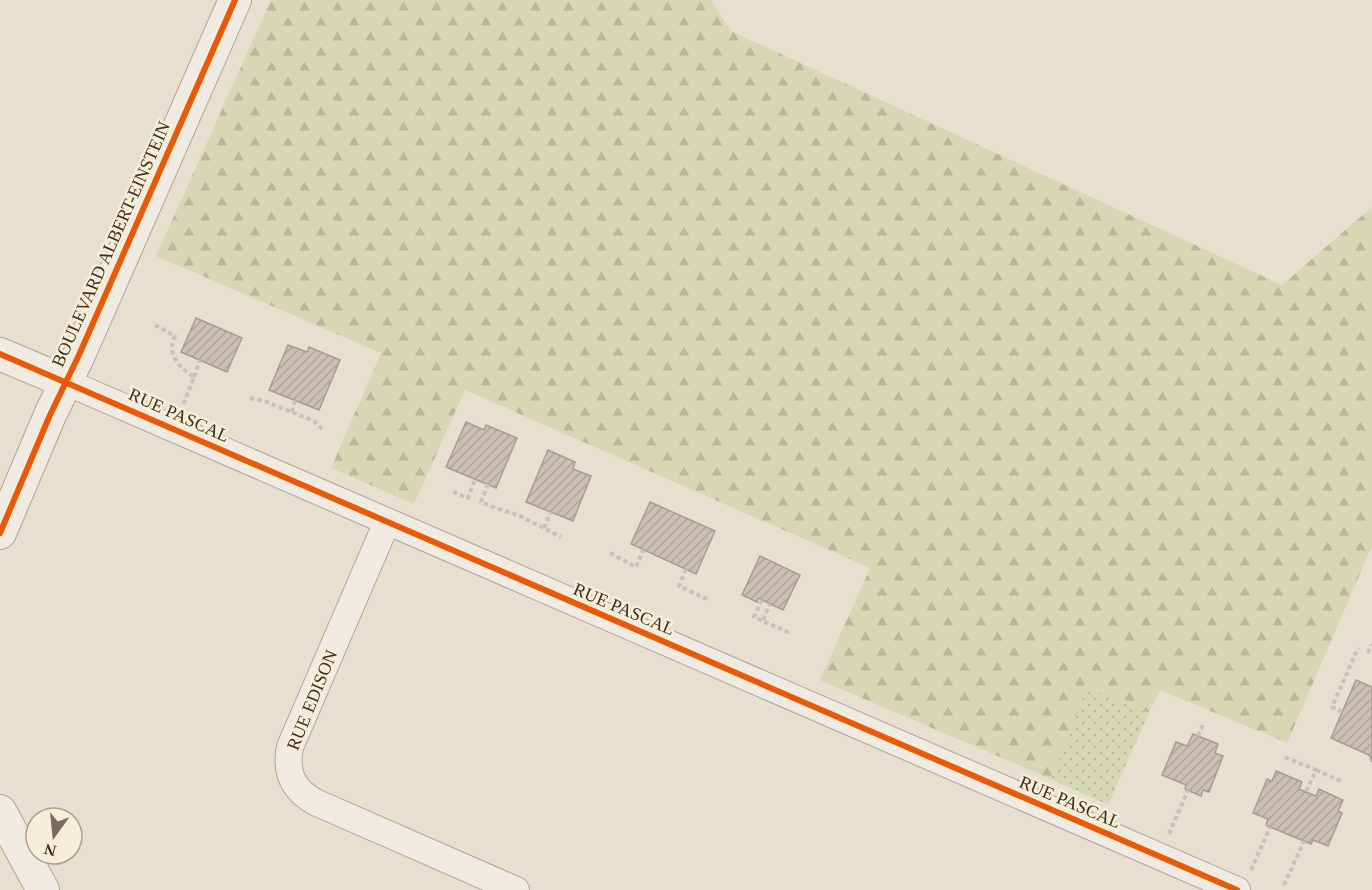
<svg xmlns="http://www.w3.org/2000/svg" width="1372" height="890" font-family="'Times New Roman',serif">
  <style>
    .grass { fill: url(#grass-dots) }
    .forest { fill: url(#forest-firs) }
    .building { fill: url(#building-hatch); stroke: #a89c90; stroke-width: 1.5 }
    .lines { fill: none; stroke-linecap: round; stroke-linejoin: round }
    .minor-casing { stroke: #ada599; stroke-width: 28 }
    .tertiary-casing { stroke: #ada599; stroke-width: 34 }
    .path { stroke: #c8c2b9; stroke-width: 4; stroke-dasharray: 4.5 3; stroke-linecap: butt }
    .minor { stroke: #efebe3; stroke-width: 26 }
    .tertiary { stroke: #efebe3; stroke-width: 32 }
    .cycleway-casing { stroke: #f7eed8; stroke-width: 10 }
    .cycleway { stroke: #e8590c; stroke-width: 6 }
    .labels { text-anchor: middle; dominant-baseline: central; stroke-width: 5; stroke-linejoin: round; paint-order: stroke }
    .street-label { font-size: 18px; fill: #3d2e20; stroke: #f7eed8 }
  </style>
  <defs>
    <pattern id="grass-dots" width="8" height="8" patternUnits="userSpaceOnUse" patternTransform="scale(1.5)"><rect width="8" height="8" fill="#d6d7b3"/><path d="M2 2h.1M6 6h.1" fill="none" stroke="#b9b99a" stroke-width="1.8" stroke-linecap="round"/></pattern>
    <pattern id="forest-firs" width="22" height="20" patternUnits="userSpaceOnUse" patternTransform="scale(1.5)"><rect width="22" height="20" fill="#d6d7b3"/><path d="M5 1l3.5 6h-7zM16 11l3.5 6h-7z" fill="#b9b99a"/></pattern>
    <pattern id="building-hatch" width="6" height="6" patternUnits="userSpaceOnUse" patternTransform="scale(1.5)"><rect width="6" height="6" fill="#cbbfb2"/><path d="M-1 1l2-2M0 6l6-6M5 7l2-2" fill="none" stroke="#afa499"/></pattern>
  </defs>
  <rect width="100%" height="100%" fill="#e7e0d1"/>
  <path class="grass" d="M1087,687L1149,713L1108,805L1051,779Z"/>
  <path class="forest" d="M271,0H711L731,31L1282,285L1372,207V546L1287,743L1160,690L1149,713L1087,687L1051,779L820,680L870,568L465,390L414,504L331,468L381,353L156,256Z"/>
  <path class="building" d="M196,318L242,338L227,372L181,352Z
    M288,345L307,352L309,347L340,360L319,410L269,390Z
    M466,422L484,430L486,425L517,438L496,488L446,467Z
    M548,450L575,462L573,469L591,476L573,521L526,502Z
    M650,502L715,531L696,574L631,544Z
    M760,556L800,575L783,610L758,598L757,602L742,595Z
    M1356,680L1372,687V762L1369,755L1331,738Z
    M1193,734L1218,744L1215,753L1223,756L1209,792L1203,790L1201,796L1185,789L1186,785L1162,775L1176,742L1187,746Z
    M1276,771L1302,782L1299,789L1306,792L1316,796L1319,789L1343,800L1338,811L1342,813L1328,846L1313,840L1311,844L1270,827L1266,825L1268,819L1253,813L1267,779L1272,781Z"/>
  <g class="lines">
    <g class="minor-casing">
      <path id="minor" d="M66,382L1237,890
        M387,522L290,747C285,772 292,789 315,802L516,890"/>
    </g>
    <g class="tertiary-casing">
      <path id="tertiary" d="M0,354L66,382
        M0,533L50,415L79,355L235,0
        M0,811L43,890"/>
    </g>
    <path class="path" d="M155,325L175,336C166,354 179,367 194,377L183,405
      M194,377L200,360
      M250,398L267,402L314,421L323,430
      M292,412L295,400
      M488,484L481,502L493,507L520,516L561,537
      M453,492L468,498L475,479
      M544,528L551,512
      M610,553L636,567L643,550
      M686,569L679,586L707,599
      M762,600L754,617L790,633
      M763,620L770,604
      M1368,653L1372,644
      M1342,712L1332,707L1358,648
      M1198,736L1204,722
      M1285,757L1316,770L1306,792
      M1316,770L1341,781
      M1169,834L1188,790
      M1251,870L1270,827
      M1284,885L1304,841"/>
    <use href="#minor" class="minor"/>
    <use href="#tertiary" class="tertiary"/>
    <g class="cycleway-casing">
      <path id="cycleway" d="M0,354L1237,890
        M0,533L50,415L79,355L235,0"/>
    </g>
    <use href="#cycleway" class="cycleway"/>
  </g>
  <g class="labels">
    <g class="street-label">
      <text transform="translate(111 244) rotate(-66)">BOULEVARD ALBERT-EINSTEIN</text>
      <text transform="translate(179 415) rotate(24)">RUE PASCAL</text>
      <text transform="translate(624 609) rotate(23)">RUE PASCAL</text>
      <text transform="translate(312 700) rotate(-68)">RUE EDISON</text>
      <text transform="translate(1070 802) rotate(23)">RUE PASCAL</text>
    </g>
  </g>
  <g transform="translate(54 836) rotate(195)"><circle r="28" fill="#f7eed8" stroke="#ada18e" stroke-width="1.5"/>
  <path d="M0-4.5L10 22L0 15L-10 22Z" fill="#786c5e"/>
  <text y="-9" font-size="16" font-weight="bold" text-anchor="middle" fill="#3d2e20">N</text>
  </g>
</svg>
